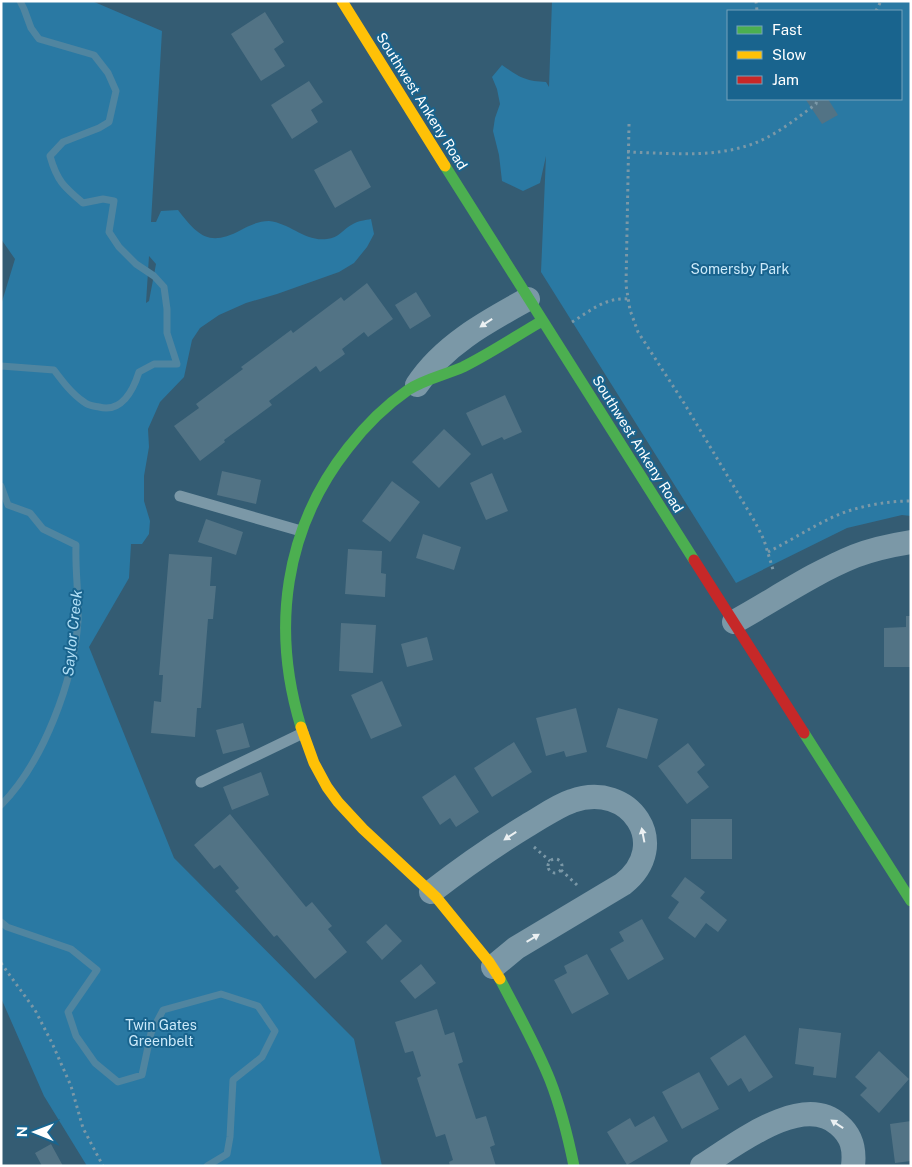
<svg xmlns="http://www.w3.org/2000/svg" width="912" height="1167" font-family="'Public Sans',sans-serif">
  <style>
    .green { fill: #2a79a3; fill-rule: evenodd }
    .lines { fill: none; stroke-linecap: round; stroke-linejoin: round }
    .stream { stroke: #5085a0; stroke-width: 7 }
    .building { fill: #527385 }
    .path { stroke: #7b98a7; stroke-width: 3; stroke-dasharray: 2.5 4; stroke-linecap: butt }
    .lane { stroke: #7b98a7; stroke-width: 11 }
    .street { stroke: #7b98a7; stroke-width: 24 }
    .fast { stroke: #4caf50; stroke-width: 11 }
    .slow { stroke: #ffc107; stroke-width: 11 }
    .jam { stroke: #c62828; stroke-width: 11 }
    .oneway { fill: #ebf0f2 }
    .labels { text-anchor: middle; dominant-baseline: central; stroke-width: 4; stroke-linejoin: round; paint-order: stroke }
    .street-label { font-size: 14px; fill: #fff; stroke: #19648e }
    .park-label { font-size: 14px; fill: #cceafa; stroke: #19648e }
    .water-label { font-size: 15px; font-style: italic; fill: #b1dff6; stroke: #19648e }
  </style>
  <rect width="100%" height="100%" fill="#345c73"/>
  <path class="green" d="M1,1H92L162,31L151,222H156L161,211L178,210C198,236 209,247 241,230C250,225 259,221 269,221C290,223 305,242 327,239C339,238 343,229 353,224C358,221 366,220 371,219L374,234L367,247L354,263L339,272L277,294L246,303L219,315L200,328L192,340L184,377L160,402L148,429L149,447L144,476V501L150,521L149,534L142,544H131L129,578L89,647L174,858L354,1039L382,1166H87L44,1096L1,998V305L15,259L1,239ZM149,256L156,264L149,301L146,303Z
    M552,1H911V516L902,515L847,528L736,583L541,272L546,156L540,183L523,191L502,181L499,155L493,131L495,118L500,104L497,89L492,77L502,65C519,77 525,81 546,82L549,87ZM728,11H901V99H728Z"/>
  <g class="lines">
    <path class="stream" d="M1,366L54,370C63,382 72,394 84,402C88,406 94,406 99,407C121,413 133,391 139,372L154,364H177L167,333V309L164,287L154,276L136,264L119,247L109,232L114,201L103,199L83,203C64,187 57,181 50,156L63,142L99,128L109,122L116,91L108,73L94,55L39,39L31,28L24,9L20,1
      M1,486L8,505L30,513L43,529L76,545C75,571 79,595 78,621C74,680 43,763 1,805
      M1,922L7,927L71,949L97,970L68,1012L76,1036L95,1063L118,1082L142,1075L151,1033L163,1010L221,994L258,1006L275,1031L262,1057L233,1080L230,1137L227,1154L207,1166"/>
  </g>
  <path class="building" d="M265,12L284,42L274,49L285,66L261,81L231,34Z
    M309,81L323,102L311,110L318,122L292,139L271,105Z
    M808,99H828L838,115L822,124L806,100Z
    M351,150L371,187L335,208L314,170Z
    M367,283L393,319L368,337L364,332L342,349L345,354L320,372L316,366L269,401L272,405L224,440L225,442L200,461L174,426L199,408L196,404L243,369L241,367L291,330L293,333L341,297L344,301Z
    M416,292L431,316L410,329L395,305Z
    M505,395L522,432L504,440L502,437L482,446L466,413Z
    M444,429L471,454L439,488L412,462Z
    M222,471L261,480L256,504L217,495Z
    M492,473L508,511L486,520L470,483Z
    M392,481L420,502L390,542L362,521Z
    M206,519L243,532L236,555L198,542Z
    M423,534L461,547L454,570L416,558Z
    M348,549L382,551L381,573L386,574L385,597L345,594Z
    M169,554L212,557L210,586H216L213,619H208L201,708H197L195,737L151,733L154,701L161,702L163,675H159Z
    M906,616H911V667H884V628L906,627Z
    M341,623L376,625L373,673L339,671Z
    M427,637L433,660L407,667L401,644Z
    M382,681L402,726L371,739L351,695Z
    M576,708L587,752L566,757L564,751L546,756L536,718Z
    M618,708L658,719L647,759L606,747Z
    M243,723L250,747L223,754L216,730Z
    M514,742L532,772L492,797L474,768Z
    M688,743L705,765L697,772L709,787L687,804L658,766Z
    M261,772L269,795L232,810L223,787Z
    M455,775L479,812L456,827L450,818L440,825L422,797Z
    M230,814L306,907L312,902L332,926L328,929L347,952L315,979L277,935L274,937L235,891L239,888L220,865L214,869L194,845Z
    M691,819H732V859H691Z
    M685,877L705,892L700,898L727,920L718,932L706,923L695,938L668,918L679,902L671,896Z
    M642,919L664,959L628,980L610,949L624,941L619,932Z
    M386,924L402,941L382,960L366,942Z
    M587,954L609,994L572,1014L554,980L567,973L564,966Z
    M421,964L436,983L415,999L400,981Z
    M437,1009L445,1035L454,1032L463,1062L458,1064L476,1119L486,1116L495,1145L490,1147L496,1166H450L449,1162L453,1160L445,1134L436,1137L417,1078L421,1076L413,1051L405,1053L395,1022Z
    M799,1028L841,1033L836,1078L813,1075L814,1067L795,1064Z
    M745,1035L773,1077L749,1092L741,1078L728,1086L710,1058Z
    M879,1051L909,1079L879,1113L860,1095L867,1088L855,1077Z
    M699,1072L719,1109L682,1129L662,1092Z
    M654,1116L668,1141L627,1165L607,1132L630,1118L635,1127Z
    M911,1121V1161L895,1163L890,1124Z
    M51,1144L63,1166H42L35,1153Z"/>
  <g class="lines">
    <path class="path" d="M756,1L757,11
      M876,11L881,1
      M629,124L626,285L630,310L638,332L684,403L755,522L764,540L774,573
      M627,152C674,153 725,160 768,137C785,128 800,116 816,104L817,99
      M572,322C590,311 606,297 628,299
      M768,552C788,542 808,529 829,519C852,507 885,501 911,501
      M534,847L550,861
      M548 866a7 7 0 1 1 14 0a7 7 0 1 1-14 0Z
      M561,870L577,885
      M1,963L35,1010L52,1043L71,1086L83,1128L103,1166"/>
    <path class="lane" d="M180,496L301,531
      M201,782L303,733"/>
    <path class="street" d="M417,385C443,345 488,321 528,299
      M734,622C774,600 813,573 855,556C873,549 892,545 911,542
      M431,892C462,868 495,845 528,825C542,817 557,806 572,801C630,780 673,845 623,884L516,948L493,967
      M702,1166C734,1146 803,1091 839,1125C852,1136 855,1149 853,1166"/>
    <path class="fast" d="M445,166L694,560
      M301,727C271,629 284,529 348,448C365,426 385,406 408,390C425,379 445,375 463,367C491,353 516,336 542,321
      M804,733L911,901
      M500,979C517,1012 536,1045 550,1080C561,1108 568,1137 574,1166"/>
    <path class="slow" d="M342,1L445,166
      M301,727L314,763L327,787L338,802L363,829L436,897L489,962L500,979"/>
    <path class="jam" d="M694,560L804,733"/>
  </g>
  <defs><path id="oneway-solid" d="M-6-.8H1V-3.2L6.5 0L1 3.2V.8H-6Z" transform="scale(1.25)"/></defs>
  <g class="oneway">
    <use href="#oneway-solid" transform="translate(486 323) rotate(146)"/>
    <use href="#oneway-solid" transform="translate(643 835) rotate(-101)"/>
    <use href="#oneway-solid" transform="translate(510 836) rotate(147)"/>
    <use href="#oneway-solid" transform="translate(533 938) rotate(-31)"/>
    <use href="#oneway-solid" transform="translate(837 1124) rotate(-146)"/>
  </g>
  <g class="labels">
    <g class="street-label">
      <text transform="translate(422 101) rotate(58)">Southwest Ankeny Road</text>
      <text transform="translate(638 444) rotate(58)">Southwest Ankeny Road</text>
    </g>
    <g class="park-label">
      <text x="740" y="269">Somersby Park</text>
      <text x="161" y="1025">Twin Gates<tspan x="161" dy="16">Greenbelt</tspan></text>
    </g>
    <g class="water-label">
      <text transform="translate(72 633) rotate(-84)">Saylor Creek</text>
    </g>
  </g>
  <rect width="912" height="1167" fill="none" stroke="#ffffff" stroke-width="5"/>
  <rect x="727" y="10" width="175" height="90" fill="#19648e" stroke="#75a2bb"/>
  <rect x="737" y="26" width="25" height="8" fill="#4caf50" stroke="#75a2bb"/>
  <text x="772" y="35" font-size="15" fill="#ffffff">Fast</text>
  <rect x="737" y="51" width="25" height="8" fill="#ffc107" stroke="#75a2bb"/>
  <text x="772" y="60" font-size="15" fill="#ffffff">Slow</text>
  <rect x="737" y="76" width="25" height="8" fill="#c62828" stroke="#75a2bb"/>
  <text x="772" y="85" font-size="15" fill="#ffffff">Jam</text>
  <g transform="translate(35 1132) rotate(271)" stroke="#19648e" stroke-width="4" paint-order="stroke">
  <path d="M0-4L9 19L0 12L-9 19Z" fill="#ffffff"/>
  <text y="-8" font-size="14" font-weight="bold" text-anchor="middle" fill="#ffffff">N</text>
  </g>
</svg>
